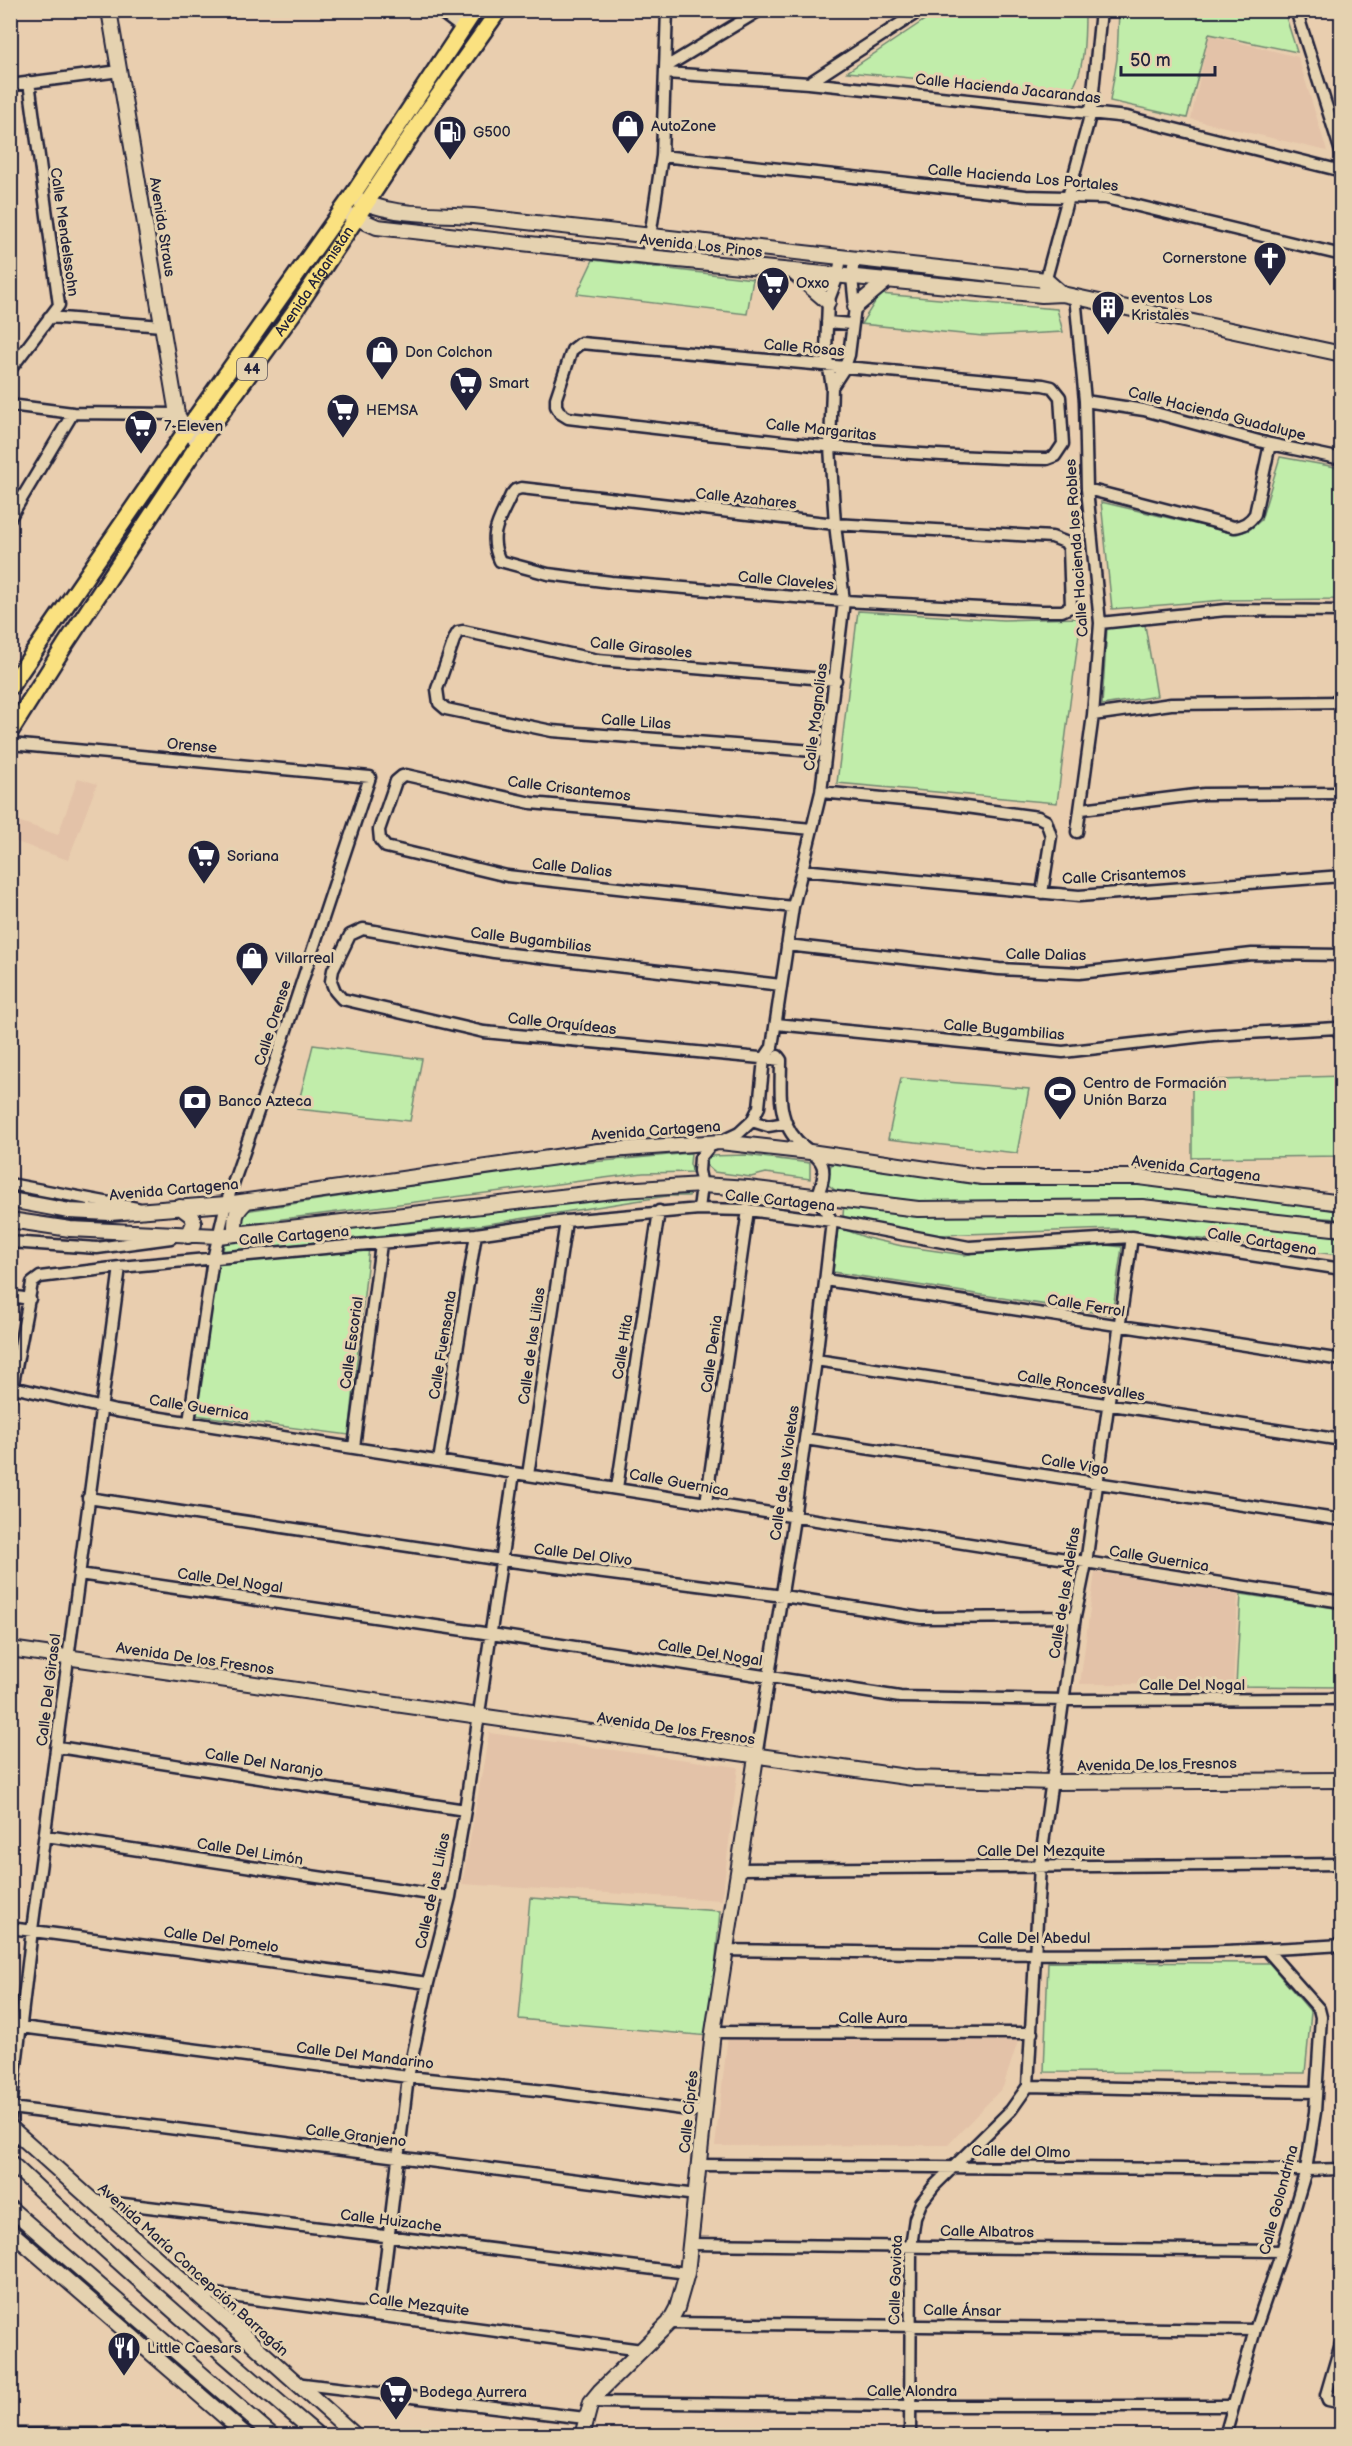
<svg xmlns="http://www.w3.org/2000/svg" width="1352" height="2446" font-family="'Balsamiq Sans',sans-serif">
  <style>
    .built { fill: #e3c2a8 }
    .green { fill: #c1edaa; stroke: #728872; stroke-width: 1.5 }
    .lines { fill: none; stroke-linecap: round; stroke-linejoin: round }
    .street-casing { stroke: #22223b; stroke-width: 15 }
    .secondary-casing { stroke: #22223b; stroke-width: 18 }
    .primary-casing { stroke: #22223b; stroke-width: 20 }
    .street { stroke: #e5d2b0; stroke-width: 10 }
    .secondary { stroke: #e5d2b0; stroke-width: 14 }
    .primary { stroke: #fae180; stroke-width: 15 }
    .labels { text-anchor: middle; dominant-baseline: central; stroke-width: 6; stroke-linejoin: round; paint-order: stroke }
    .shield { fill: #e5d2b0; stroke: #5c575e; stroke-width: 1.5 }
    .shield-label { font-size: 14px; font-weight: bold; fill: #22223b }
    .street-label { font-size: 15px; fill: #22223b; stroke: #e5d2b0 }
    .poi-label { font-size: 15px; fill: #22223b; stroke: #e5d2b0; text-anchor: start }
  </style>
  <rect width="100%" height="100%" fill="#e9ceaf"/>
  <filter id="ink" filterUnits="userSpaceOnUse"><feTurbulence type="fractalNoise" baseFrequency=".0167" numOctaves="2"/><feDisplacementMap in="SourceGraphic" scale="12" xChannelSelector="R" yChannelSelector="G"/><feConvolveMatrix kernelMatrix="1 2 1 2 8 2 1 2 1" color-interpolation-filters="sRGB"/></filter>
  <g filter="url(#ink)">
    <path class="built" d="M1209,35L1298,57L1327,151L1191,119Z
      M78,778L97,784L68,860L11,840L15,820L58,835Z
      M1095,1572L1238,1593L1233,1685L1080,1684Z
      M489,1733L738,1767L722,1900L462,1884Z
      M728,2035L770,2036L1018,2041L1003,2087L948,2145L715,2146Z"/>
    <path class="green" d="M934,11H1085C1085,35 1085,75 1069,93L847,72L926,19Z
      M1119,11H1284L1297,52L1209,34L1187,118L1110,101L1117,59Z
      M593,260L753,279L747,314L577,294Z
      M880,294L1057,309L1063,332L983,336L861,324Z
      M1280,457L1341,468V599L1225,600L1112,609L1101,502L1237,534L1249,530L1261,520Z
      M858,611L1003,620L1081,618L1057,803L837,783Z
      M1145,625L1157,696L1102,705L1107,628Z
      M313,1045L422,1059L410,1121L297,1109Z
      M1341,1076V1156L1192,1158V1081Z
      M901,1078L1029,1089L1017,1153L888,1139Z
      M691,1153L690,1164L693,1172L643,1173L244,1224L238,1218L245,1211L526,1168Z
      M746,1155L810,1163V1179L766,1173L751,1177L714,1172L706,1165L709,1156Z
      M840,1162L1140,1184L1341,1211V1219L1248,1213L1115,1199L923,1202L835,1190L826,1183L831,1165Z
      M692,1187L689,1196H667L481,1225L223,1252L224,1243L319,1228Z
      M844,1203L1140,1212L1341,1235L1339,1255L1115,1229L937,1235L875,1228L843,1216Z
      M838,1227L867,1238L902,1246L965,1255L983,1251L1105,1245L1122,1247L1112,1315L833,1272Z
      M369,1248L349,1435L195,1415L215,1261Z
      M1241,1594L1341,1609V1687L1236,1686Z
      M530,1898L720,1911L709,2036L519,2019Z
      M1048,1962L1269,1963L1311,2012L1305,2073L1044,2072Z"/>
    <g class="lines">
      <g class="street-casing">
        <path id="street" d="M438,10L463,29
          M1296,10L1342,155
          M666,67L760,10
          M666,73L809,83L1127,117L1342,171
          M809,83L921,10
          M10,85L120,71
          M662,156L1026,196L1105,198L1342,255
          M647,257L662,156L667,10
          M1044,286L1091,112L1101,10
          M1075,296L1085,401L1087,489L1100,623L1093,715L1077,832
          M49,317L162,326
          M827,322L851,324
          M581,343L1043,385L1052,387L1060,397L1063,444L1055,456L1047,459C887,457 728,436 568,418L560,413L556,406V398L572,350Z
          M10,370L59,305L29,82
          M832,387L845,367L849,355L855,307L852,277L854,259
          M1085,401L1144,410L1270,444L1342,459
          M10,405L73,413L177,414
          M521,488L835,524L1052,537L1065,542L1069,548L1071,607L1062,611H1041L844,601L611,582L548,574L500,561C487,534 500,520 511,495L515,490Z
          M1087,489L1234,527C1244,526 1250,522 1255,514L1270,444
          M10,518L73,413
          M1100,623L1226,610L1342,611
          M1093,715L1171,704L1342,702
          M10,744L370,777L278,1054L226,1204L213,1259L189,1422
          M826,752L552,731L446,709L439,703L437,689L455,637L458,632L463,631L598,660L836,680
          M821,792L944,804L1038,817L1046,821L1051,836L1042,893
          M1082,809L1204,794L1342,793
          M802,870L1079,896L1342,876
          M793,907L507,876L386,847L380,840L379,830L396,781L402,776L406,775L531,803L812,829
          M787,945L999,969L1079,973L1252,954L1342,955
          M776,1024L1063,1052L1213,1035L1337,1028L1339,1033L1342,1031
          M781,1060L484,1032L342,999L335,991L331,981L333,970L350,935L363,929L494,952L781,985
          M752,1121L768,1126L786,1123
          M10,1184L137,1208
          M699,1209L702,1185L699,1171L700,1158L709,1147L739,1133L752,1121L759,1107L764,1059L772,1047L793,907L821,792L844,601L835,524L830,447L832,387L826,351L828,302L838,276L841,257
          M10,1242L97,1248L171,1238
          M825,1280L1342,1360
          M10,1296L30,1299
          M816,1360L1342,1440
          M13,1387L116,1411L1336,1601L1342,1600
          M10,1399L32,1283L40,1277L120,1267L476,1234L566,1221L699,1209L748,1210L832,1221L969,1247L1132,1237L1342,1269
          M805,1439L1342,1520
          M354,1447L381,1244
          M439,1461L476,1234
          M528,1475L566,1221
          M617,1488L659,1211
          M88,1498L502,1560L783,1596L921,1618L1075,1617
          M706,1503L748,1210
          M79,1574L491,1634L900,1697L1065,1700L1342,1699
          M58,1747L465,1810
          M756,1757L794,1518L816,1360L832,1221L817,1197C838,1148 802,1160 787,1125C778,1106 781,1081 781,1060L778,1056
          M46,1836L450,1897
          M740,1869L1342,1864
          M10,1928L428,1983
          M727,1950C932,1953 1137,1959 1342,1945
          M21,2027L408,2077L546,2091L705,2112
          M713,2032L1032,2033
          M1028,2086L1316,2092
          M11,2108L696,2195
          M10,2117L32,1930L120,1267
          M700,2165L1306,2170L1342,2169
          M91,2200L687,2273
          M691,2244L1282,2251
          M192,2291L642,2350
          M379,2315L408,2077L428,1983L450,1897L465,1810L514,1473
          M669,2323L1255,2330
          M1342,2340L1326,2395L1328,2400L1342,2403
          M295,2383L585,2418
          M591,2402L909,2406H1233
          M10,2434H244
          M910,2436L911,2246L915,2218L921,2203L934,2186L1011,2110L1028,2086L1040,1865L1075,1617L1086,1563L1132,1237
          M1225,2436L1255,2330L1282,2251L1306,2170L1315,2112L1321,2017L1319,2009L1267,1950"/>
      </g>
      <g class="secondary-casing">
        <path id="secondary" d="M109,10L177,414L186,431L200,442
          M352,196C386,217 434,213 473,216L1046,280L1062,294
          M341,211L377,227L647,257L1042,295L1062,294L1342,354
          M793,272L828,302
          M855,307L886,281
          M10,1200L69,1211L110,1213L226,1204L598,1151L720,1142L810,1152L982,1177H1139L1342,1203
          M180,1207L192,1216L194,1223L188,1236
          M10,1220L70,1229L218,1236L622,1190L702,1185L748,1188L918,1209L1142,1207L1342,1229
          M235,1234C235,1216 234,1213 247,1201
          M10,1649L913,1778L1053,1782L1342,1780
          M10,2127L356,2436
          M10,2162C110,2256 213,2347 319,2436
          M10,2208L273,2436
          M10,2231L247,2436
          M582,2436L591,2402L600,2391L669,2323L677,2308L687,2273L713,2032L756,1757"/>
      </g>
      <g class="primary-casing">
        <g id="primary">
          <path d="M10,687L186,431L352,196L475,10"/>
          <path id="s1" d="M10,732L65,645L200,442L294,312L428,110L499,10"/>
        </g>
      </g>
      <use href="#street" class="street"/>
      <use href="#secondary" class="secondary"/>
      <use href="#primary" class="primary"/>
    </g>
  </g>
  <defs>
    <g id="shop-pin" transform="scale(1.725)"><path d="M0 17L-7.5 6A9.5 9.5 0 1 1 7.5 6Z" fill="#22223b" stroke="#e5d2b0"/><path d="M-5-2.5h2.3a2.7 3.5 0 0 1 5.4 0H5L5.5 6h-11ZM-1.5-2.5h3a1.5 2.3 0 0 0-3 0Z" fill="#fff"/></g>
    <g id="fuel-pin" transform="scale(1.725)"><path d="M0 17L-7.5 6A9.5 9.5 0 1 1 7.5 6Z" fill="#22223b" stroke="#e5d2b0"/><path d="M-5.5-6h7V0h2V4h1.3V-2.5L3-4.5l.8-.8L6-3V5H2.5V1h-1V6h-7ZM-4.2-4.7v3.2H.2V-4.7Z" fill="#fff"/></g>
    <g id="church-pin" transform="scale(1.725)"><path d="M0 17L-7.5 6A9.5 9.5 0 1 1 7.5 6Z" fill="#22223b" stroke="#e5d2b0"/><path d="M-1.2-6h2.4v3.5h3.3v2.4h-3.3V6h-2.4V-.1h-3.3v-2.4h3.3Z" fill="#fff"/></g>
    <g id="supermarket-pin" transform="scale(1.725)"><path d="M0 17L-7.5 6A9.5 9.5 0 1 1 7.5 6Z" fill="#22223b" stroke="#e5d2b0"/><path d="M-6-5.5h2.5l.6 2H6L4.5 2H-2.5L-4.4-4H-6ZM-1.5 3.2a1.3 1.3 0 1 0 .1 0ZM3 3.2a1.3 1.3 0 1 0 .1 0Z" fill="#fff"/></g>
    <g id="building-pin" transform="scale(1.725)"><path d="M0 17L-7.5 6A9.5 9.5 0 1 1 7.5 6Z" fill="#22223b" stroke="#e5d2b0"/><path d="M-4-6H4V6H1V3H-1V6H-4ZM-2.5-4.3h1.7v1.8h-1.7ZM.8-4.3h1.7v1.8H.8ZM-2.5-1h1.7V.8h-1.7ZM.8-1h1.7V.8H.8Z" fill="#fff"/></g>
    <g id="stadium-pin" transform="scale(1.725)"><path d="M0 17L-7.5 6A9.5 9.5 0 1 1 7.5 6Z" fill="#22223b" stroke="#e5d2b0"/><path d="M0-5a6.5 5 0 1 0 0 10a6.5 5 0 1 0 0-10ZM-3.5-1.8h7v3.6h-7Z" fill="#fff"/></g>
    <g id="bank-pin" transform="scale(1.725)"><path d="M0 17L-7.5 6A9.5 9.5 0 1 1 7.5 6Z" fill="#22223b" stroke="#e5d2b0"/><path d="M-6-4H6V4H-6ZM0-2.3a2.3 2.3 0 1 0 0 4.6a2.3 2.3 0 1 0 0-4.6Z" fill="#fff"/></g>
    <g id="restaurant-pin" transform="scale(1.725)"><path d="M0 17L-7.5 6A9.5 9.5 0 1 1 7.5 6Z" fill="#22223b" stroke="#e5d2b0"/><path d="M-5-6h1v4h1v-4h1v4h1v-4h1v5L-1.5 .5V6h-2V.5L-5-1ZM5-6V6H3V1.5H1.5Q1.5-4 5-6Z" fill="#fff"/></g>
  </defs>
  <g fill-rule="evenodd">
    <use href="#shop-pin" x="628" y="126"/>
    <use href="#fuel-pin" x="450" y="132"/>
    <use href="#church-pin" x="1270" y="258"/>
    <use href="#supermarket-pin" x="773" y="283"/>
    <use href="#building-pin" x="1108" y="307"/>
    <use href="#shop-pin" x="382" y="352"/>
    <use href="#supermarket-pin" x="466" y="383"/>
    <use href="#supermarket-pin" x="343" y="410"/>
    <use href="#supermarket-pin" x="141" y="426"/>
    <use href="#supermarket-pin" x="204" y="856"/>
    <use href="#shop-pin" x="252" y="958"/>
    <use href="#stadium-pin" x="1060" y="1092"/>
    <use href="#bank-pin" x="195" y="1101"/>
    <use href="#restaurant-pin" x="124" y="2348"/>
    <use href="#supermarket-pin" x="396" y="2392"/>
  </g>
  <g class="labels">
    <rect class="shield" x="237" y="358" width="30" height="22" rx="4.5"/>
    <g class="shield-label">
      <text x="252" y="369">44</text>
    </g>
    <g class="street-label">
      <text transform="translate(1008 89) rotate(6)">Calle Hacienda Jacarandas</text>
      <text transform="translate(1023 178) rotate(5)">Calle Hacienda Los Portales</text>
      <text transform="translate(162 227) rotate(81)">Avenida Straus</text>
      <text transform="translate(64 232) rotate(82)">Calle Mendelssohn</text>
      <text transform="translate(701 246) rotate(6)">Avenida Los Pinos</text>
      <text stroke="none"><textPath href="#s1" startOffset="544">Avenida Afganistán</textPath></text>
      <text transform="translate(804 348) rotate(5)">Calle Rosas</text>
      <text transform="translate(1217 414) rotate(14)">Calle Hacienda Guadalupe</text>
      <text transform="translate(821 430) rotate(6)">Calle Margaritas</text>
      <text transform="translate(746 499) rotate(6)">Calle Azahares</text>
      <text transform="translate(1077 548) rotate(-94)">Calle Hacienda los Robles</text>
      <text transform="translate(786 581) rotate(5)">Calle Claveles</text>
      <text transform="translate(641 648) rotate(6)">Calle Girasoles</text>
      <text transform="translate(816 717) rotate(-83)">Calle Magnolias</text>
      <text transform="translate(636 722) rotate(4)">Calle Lilas</text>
      <text transform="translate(192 746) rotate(5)">Orense</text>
      <text transform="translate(569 789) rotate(7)">Calle Crisantemos</text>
      <text transform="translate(572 868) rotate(6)">Calle Dalias</text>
      <text transform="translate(1124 876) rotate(-3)">Calle Crisantemos</text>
      <text transform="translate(531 940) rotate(7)">Calle Bugambilias</text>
      <text transform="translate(1046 955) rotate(1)">Calle Dalias</text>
      <text transform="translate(273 1023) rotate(-72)">Calle Orense</text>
      <text transform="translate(562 1024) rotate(6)">Calle Orquídeas</text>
      <text transform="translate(1004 1030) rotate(5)">Calle Bugambilias</text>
      <text transform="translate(656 1131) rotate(-4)">Avenida Cartagena</text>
      <text transform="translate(1196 1169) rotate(7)">Avenida Cartagena</text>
      <text transform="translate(174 1190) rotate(-5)">Avenida Cartagena</text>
      <text transform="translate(780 1201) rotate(6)">Calle Cartagena</text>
      <text transform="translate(294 1236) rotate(-5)">Calle Cartagena</text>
      <text transform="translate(1262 1242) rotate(9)">Calle Cartagena</text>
      <text transform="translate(1086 1306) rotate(9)">Calle Ferrol</text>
      <text transform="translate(352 1343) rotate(-82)">Calle Escorial</text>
      <text transform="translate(443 1345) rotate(-81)">Calle Fuensanta</text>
      <text transform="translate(532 1346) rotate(-82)">Calle de las Lilias</text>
      <text transform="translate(623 1347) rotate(-81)">Calle Hita</text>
      <text transform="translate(712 1354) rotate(-82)">Calle Denia</text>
      <text transform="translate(1081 1386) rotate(9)">Calle Roncesvalles</text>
      <text transform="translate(199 1408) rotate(9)">Calle Guernica</text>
      <text transform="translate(1075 1465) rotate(9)">Calle Vigo</text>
      <text transform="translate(785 1473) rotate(-82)">Calle de las Violetas</text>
      <text transform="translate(679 1483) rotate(10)">Calle Guernica</text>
      <text transform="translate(583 1555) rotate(7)">Calle Del Olivo</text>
      <text transform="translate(1159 1559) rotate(9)">Calle Guernica</text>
      <text transform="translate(230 1581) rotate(8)">Calle Del Nogal</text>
      <text transform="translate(1065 1593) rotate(-81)">Calle de las Adelfas</text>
      <text transform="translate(710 1653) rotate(9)">Calle Del Nogal</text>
      <text transform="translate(195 1659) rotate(8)">Avenida De los Fresnos</text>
      <text x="1192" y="1685">Calle Del Nogal</text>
      <text transform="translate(49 1690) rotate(-83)">Calle Del Girasol</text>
      <text transform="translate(676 1729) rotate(8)">Avenida De los Fresnos</text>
      <text transform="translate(264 1763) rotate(9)">Calle Del Naranjo</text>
      <text transform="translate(1157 1765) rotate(-1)">Avenida De los Fresnos</text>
      <text x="1041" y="1851">Calle Del Mezquite</text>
      <text transform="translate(250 1852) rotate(9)">Calle Del Limón</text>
      <text transform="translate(433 1891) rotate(-78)">Calle de las Lilias</text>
      <text x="1034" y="1938">Calle Del Abedul</text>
      <text transform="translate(221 1940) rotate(8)">Calle Del Pomelo</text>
      <text x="873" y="2018">Calle Aura</text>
      <text transform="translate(365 2056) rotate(7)">Calle Del Mandarino</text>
      <text transform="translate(689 2112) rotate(-84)">Calle Ciprés</text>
      <text transform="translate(356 2136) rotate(7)">Calle Granjeno</text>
      <text transform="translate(1021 2152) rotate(1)">Calle del Olmo</text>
      <text transform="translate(1279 2200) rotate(-75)">Calle Golondrina</text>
      <text transform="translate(391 2221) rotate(7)">Calle Huizache</text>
      <text transform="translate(987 2232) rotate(1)">Calle Albatros</text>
      <text transform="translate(193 2270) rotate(42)">Avenida María Concepción Barragán</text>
      <text transform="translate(896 2280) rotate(-88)">Calle Gaviota</text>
      <text transform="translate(419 2305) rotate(7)">Calle Mezquite</text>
      <text transform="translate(962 2311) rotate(1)">Calle Ánsar</text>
      <text x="912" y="2391">Calle Alondra</text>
    </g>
    <g class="poi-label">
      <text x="651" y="126">AutoZone</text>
      <text x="473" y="132">G500</text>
      <text x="1247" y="258" text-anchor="end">Cornerstone</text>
      <text x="796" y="283">Oxxo</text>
      <text x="1131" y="298">eventos Los<tspan x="1131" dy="17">Kristales</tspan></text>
      <text x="405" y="352">Don Colchon</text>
      <text x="489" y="383">Smart</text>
      <text x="366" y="410">HEMSA</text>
      <text x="164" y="426">7-Eleven</text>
      <text x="227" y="856">Soriana</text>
      <text x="275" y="958">Villarreal</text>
      <text x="1083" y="1083">Centro de Formación<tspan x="1083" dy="17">Unión Barza</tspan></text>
      <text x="218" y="1101">Banco Azteca</text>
      <text x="147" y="2348">Little Caesars</text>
      <text x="419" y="2392">Bodega Aurrera</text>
    </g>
  </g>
  <rect width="1352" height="2446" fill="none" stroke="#e5d2b0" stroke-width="36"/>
  <rect x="18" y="18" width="1316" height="2410" fill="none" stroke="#22223b" stroke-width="2" filter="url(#ink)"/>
  <path d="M1121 66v9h94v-9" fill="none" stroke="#22223b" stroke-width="3"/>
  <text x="1130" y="66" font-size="18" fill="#22223b" stroke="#e5d2b0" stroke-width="4.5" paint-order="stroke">50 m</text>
</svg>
